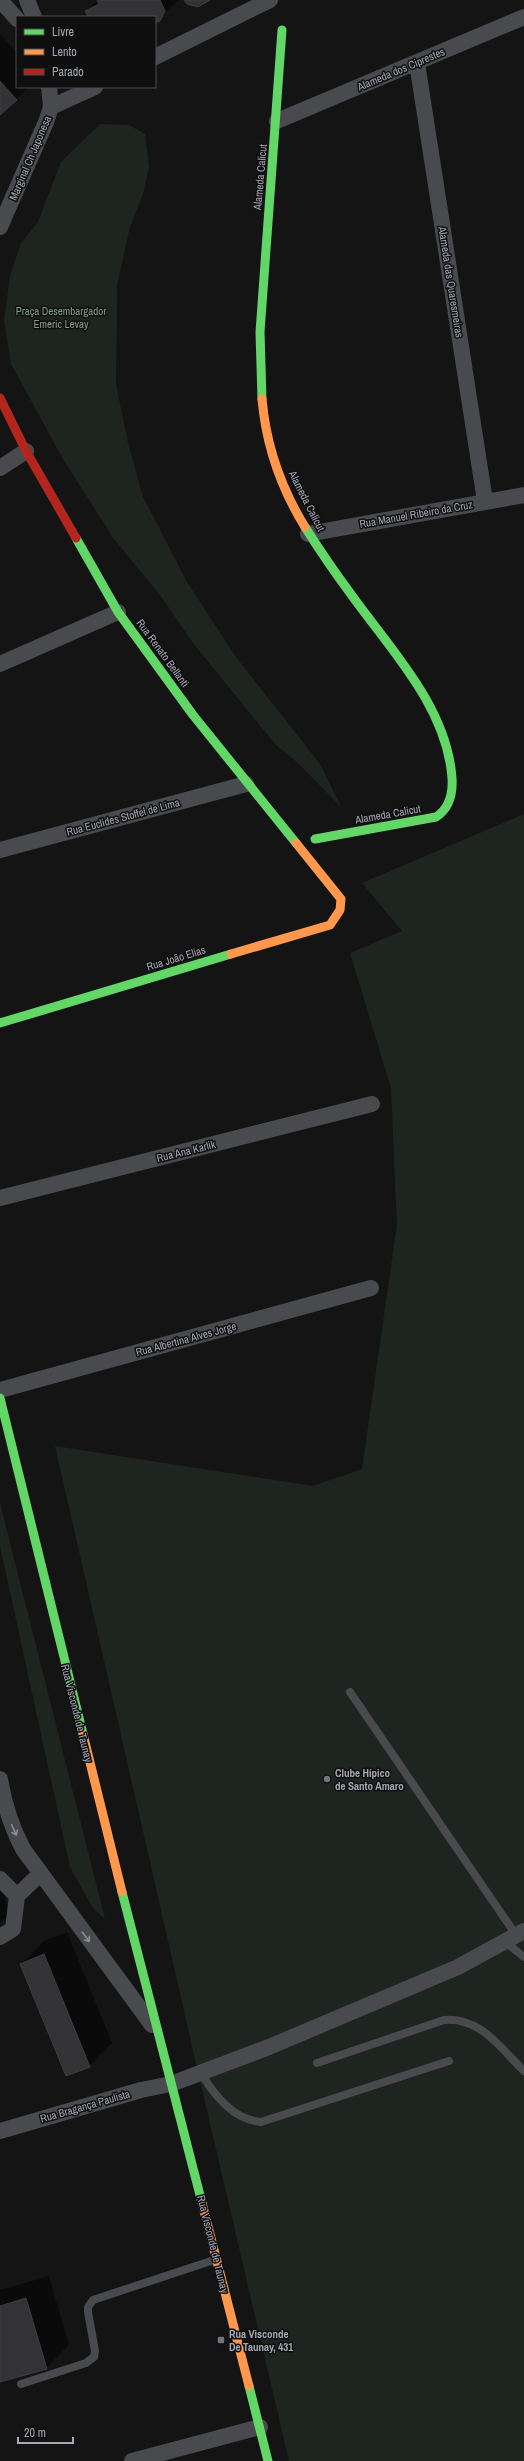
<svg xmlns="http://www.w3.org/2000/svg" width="524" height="2461" font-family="'Archivo Narrow',sans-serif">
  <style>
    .green { fill: #1e2520 }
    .shadow { fill: #0007 }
    .building { fill: #333335; stroke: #3d3e41 }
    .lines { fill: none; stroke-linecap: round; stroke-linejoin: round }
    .lane { stroke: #494a4d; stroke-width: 8 }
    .street { stroke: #494a4d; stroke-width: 16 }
    .fast { stroke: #63d668; stroke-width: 9 }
    .slow { stroke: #ff974d; stroke-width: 9 }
    .jam { stroke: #b3261e; stroke-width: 9 }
    .oneway { stroke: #8a8c96 }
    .poi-dot { fill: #73757d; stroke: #0f0f10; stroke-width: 1.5 }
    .labels { text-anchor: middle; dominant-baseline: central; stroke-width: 3; stroke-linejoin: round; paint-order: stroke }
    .street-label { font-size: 11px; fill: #a6a9b5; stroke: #0f0f10 }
    .park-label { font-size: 11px; fill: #7e9f85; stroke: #0f0f10 }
    .poi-label { font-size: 11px; font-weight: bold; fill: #a6a9b5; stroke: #0f0f10; text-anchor: start }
  </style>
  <rect width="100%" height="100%" fill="#141415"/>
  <path class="green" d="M100,124L129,125L145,134L149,167L143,194L130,227L117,285L116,384L128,443L143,497L187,582L236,657L320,764L341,807L298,763L276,745L193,643L160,595L114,539L63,459L11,364L4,321L10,276L21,243L38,222L61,162Z
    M524,814V2461H289L198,2072L55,1446L313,1486L362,1469L397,1225L391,1088L350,953L402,931L362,883Z
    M0,1503L105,1919L93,1908L70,1867L0,1546Z"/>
  <path class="shadow" d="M98,0H179L155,22V17H89L86,11Z
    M0,34L17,53V87H29L0,114Z
    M0,1883L3,1888L9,1914L0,1923Z
    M67,1932L112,2043L89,2066L21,1964L44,1941Z
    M49,2276L69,2345L46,2368L0,2381V2290Z"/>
  <path class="building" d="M97,0H160L165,11L160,21L155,23V17H88L85,11L99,4Z
    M184,0H210L198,7L187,4Z
    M0,81L17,100L0,115Z
    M44,1954L90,2067L66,2076L20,1964Z
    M26,2298L47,2369L0,2382V2306Z"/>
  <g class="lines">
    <path class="lane" d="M350,1692L516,1935
      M504,1941L524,1957
      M317,2063L444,2020C481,2017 500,2048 524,2071
      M201,2073C214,2095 233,2120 261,2122L449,2061
      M21,2384L86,2363L94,2357L95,2351L88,2312V2307L93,2300L214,2260"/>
    <path class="street" d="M0,0L17,19
      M27,0L34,17
      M155,57L270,0
      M417,63L485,501
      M51,107L95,87
      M277,121L524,17
      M0,227L46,122L51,107L49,87
      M0,468L26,451
      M308,534L524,495
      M0,664L118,612
      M0,850L246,784
      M0,1198L372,1104
      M0,1390L371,1288
      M0,1779C4,1804 11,1826 23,1849L152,2025
      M0,1879L17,1896
      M0,1937L13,1929L17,1896L40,1874
      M0,2131L141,2090L171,2084L269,2047L458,1967L524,1931
      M132,2461L260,2427"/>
    <path class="fast" d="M262,399L260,332L282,30
      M305,527C320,551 336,574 353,597C392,651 447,708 452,778C453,794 450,808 436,817L315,839
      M76,538L118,612L193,715L296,843
      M0,1023L231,954
      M0,1398L83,1734
      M122,1892L202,2203
      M249,2386L268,2461"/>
    <path class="slow" d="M262,399C266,445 281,488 305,527
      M231,954L330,925L340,910L341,899L296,843
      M83,1734L122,1892
      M202,2203L249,2386"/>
    <path class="jam" d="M0,398L26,451L76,538"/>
  </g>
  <defs><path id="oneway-shaft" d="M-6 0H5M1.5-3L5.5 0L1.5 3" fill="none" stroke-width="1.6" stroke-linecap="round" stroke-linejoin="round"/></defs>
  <g class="oneway">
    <use href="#oneway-shaft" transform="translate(14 1830) rotate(66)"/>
    <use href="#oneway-shaft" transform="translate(86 1937) rotate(53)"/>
  </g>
  <g class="poi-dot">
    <circle cx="327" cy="1779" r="4"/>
    <rect x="217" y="2336" width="8" height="8" rx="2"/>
  </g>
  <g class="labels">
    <g class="street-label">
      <text transform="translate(401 69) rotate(-23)">Alameda dos Ciprestes</text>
      <text transform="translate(30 158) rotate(-67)">Marginal Ch Japonesa</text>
      <text transform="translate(260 177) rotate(-85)">Alameda Calicut</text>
      <text transform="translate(451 282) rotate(81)">Alameda das Quaresmeiras</text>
      <text transform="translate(307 501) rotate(63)">Alameda Calicut</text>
      <text transform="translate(416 514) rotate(-10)">Rua Manuel Ribeiro da Cruz</text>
      <text transform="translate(163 653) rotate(54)">Rua Renato Bellanti</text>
      <text transform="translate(388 814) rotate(-10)">Alameda Calicut</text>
      <text transform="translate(123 817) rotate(-15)">Rua Euclides Stoffel de Lima</text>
      <text transform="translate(176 958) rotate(-17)">Rua João Elias</text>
      <text transform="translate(186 1151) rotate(-14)">Rua Ana Karlik</text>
      <text transform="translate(186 1339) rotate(-15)">Rua Albertina Alves Jorge</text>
      <text transform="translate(77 1713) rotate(76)">Rua Visconde de Taunay</text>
      <text transform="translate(85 2106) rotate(-16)">Rua Bragança Paulista</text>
      <text transform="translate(213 2244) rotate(76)">Rua Visconde de Taunay</text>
    </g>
    <g class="park-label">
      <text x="61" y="311">Praça Desembargador<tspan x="61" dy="13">Emeric Levay</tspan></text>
    </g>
    <g class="poi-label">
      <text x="335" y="1773">Clube Hípico<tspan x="335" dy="13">de Santo Amaro</tspan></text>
      <text x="229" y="2334">Rua Visconde<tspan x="229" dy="13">De Taunay, 431</tspan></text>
    </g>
  </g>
  <rect x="16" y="16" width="140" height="72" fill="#0f0f10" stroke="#4b4d52"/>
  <rect x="24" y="29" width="20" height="6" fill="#63d668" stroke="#4b4d52"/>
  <text x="52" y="36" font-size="12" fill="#a6a9b5">Livre</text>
  <rect x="24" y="49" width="20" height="6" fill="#ff974d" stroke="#4b4d52"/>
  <text x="52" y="56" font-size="12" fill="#a6a9b5">Lento</text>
  <rect x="24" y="69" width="20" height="6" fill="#b3261e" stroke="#4b4d52"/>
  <text x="52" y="76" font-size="12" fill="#a6a9b5">Parado</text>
  <path d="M18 2437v6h55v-6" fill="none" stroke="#a6a9b5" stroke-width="2"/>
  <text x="24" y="2437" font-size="12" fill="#a6a9b5" stroke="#0f0f10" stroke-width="3" paint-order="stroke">20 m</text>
</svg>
